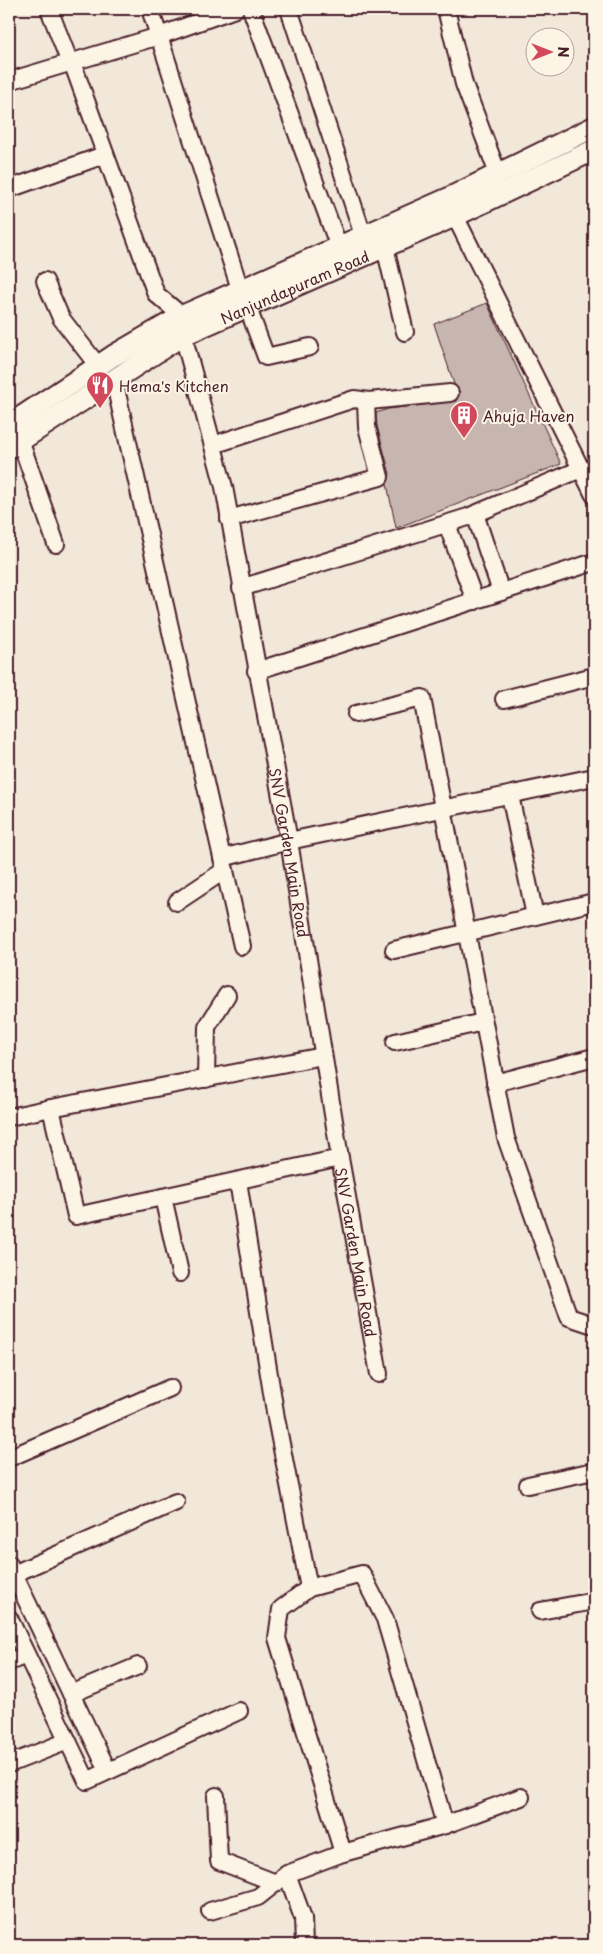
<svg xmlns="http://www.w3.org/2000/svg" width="603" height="1954" font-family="'Playpen Sans',sans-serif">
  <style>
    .building { fill: #c7b6af; stroke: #4a1f2b }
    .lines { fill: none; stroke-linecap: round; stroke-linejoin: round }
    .minor-casing { stroke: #4a1f2b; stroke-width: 20 }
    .major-casing { stroke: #4a1f2b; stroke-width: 24 }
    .minor { stroke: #fcf5e5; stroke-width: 16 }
    .major { stroke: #fcf5e5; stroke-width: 20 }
    .labels { text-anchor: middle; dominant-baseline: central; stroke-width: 4; stroke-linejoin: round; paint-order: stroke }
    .street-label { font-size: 15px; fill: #4a1f2b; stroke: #fcf5e5 }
    .poi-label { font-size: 15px; fill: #4a1f2b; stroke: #fcf5e5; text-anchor: start }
  </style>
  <rect width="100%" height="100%" fill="#f1e8da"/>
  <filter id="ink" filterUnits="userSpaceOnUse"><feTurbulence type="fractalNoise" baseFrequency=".02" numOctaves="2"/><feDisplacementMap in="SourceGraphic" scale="10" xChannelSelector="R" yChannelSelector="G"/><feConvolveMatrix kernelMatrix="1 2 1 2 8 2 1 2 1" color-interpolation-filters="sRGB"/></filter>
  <g filter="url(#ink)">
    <path class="building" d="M487,303L561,464L396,528L387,484L390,474L377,426L376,413L388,409L456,401L460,392L454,384L434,324Z"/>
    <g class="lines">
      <g class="minor-casing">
        <g id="minor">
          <path d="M49,9L70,63"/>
          <path d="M150,9L159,36L235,9"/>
          <path d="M251,9L343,258"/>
          <path d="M289,9L363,235"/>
          <path d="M446,9L464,84L498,174"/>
          <path d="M72,62L156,294L182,316"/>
          <path d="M9,81L159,36L240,289"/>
          <path d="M9,189L104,155"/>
          <path d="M455,216L594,495"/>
          <path d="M385,247L405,332"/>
          <path d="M45,281L61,318L98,366"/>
          <path d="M248,308L266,357L310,347"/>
          <path id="s1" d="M183,335L224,487L289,841L340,1158L379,1374"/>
          <path d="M114,380L242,946"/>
          <path d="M20,440L56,544"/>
          <path d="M213,445L354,399L369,401L450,393"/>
          <path d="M475,514L501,592"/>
          <path d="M229,519L380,477L367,427L366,401"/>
          <path d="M447,524L475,601"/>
          <path d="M241,588L468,517L581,469"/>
          <path d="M256,671L594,562"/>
          <path d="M504,699L594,676"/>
          <path d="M356,714L422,698L506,1138L569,1317L590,1324L594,1323"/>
          <path d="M510,795L535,916"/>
          <path d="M222,858L289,841L594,777"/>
          <path d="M177,902L225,870"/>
          <path d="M394,950L594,902"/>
          <path d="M395,1042L483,1022"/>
          <path d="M206,1079L207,1027L227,995"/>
          <path d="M495,1083L594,1057"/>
          <path d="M51,1108L323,1056"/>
          <path d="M9,1117L51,1108L76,1216L340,1158"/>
          <path d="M238,1181L276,1418L309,1588"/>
          <path d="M163,1197L180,1273"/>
          <path d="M9,1458L170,1388"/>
          <path d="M528,1485L594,1471"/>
          <path d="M9,1564L108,1771"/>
          <path d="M9,1576L176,1502"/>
          <path d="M540,1611L594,1601"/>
          <path d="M9,1618L87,1781L239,1711"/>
          <path d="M9,1662L26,1655"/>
          <path d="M71,1694L138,1666"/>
          <path d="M9,1764L68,1741"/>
          <path d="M216,1796L219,1861L276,1883"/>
          <path d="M343,1853L277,1638L281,1609L309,1588L362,1574L385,1619L445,1825"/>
          <path d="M287,1874L303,1918L304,1945"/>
          <path d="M210,1911L258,1897L287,1874L343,1853L445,1825L521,1797"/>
        </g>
      </g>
      <g class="major-casing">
        <g id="major">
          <path d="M9,425L113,356L182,316L447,199L594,127"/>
          <path id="s2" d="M9,448L183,335L455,216L594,150"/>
        </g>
      </g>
      <use href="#minor" class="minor"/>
      <use href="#major" class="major"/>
    </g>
  </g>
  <defs>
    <g id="restaurant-pin" transform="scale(1.4375)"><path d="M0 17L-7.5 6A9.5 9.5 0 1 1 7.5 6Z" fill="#d1495b" stroke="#fcf5e5"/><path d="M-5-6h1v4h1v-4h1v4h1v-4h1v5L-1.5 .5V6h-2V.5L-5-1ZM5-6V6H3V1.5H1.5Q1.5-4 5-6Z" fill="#fff"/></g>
    <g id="building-pin" transform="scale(1.4375)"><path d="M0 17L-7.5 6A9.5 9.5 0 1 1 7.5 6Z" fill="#d1495b" stroke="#fcf5e5"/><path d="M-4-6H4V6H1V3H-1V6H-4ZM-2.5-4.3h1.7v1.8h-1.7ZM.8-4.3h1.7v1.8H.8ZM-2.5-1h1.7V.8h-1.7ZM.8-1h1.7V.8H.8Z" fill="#fff"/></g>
  </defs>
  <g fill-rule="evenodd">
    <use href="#restaurant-pin" x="100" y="385"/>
    <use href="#building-pin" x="464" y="415"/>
  </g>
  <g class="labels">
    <g class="street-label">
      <text stroke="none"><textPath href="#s2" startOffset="329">Nanjundapuram Road</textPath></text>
      <text stroke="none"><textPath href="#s1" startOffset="529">SNV Garden Main Road</textPath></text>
      <text stroke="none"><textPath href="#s1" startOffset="934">SNV Garden Main Road</textPath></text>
    </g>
    <g class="poi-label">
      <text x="119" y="385">Hema's Kitchen</text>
      <text x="483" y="415">Ahuja Haven</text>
    </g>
  </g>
  <rect width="603" height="1954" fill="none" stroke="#fcf5e5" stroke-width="30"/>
  <rect x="15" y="15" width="573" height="1924" fill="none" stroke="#4a1f2b" stroke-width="2" filter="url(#ink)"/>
  <g transform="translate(550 52) rotate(90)"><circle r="24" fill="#fcf5e5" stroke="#b59f9b"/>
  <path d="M0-4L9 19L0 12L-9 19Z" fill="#d1495b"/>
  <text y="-8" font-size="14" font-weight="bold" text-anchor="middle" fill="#4a1f2b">N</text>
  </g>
</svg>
